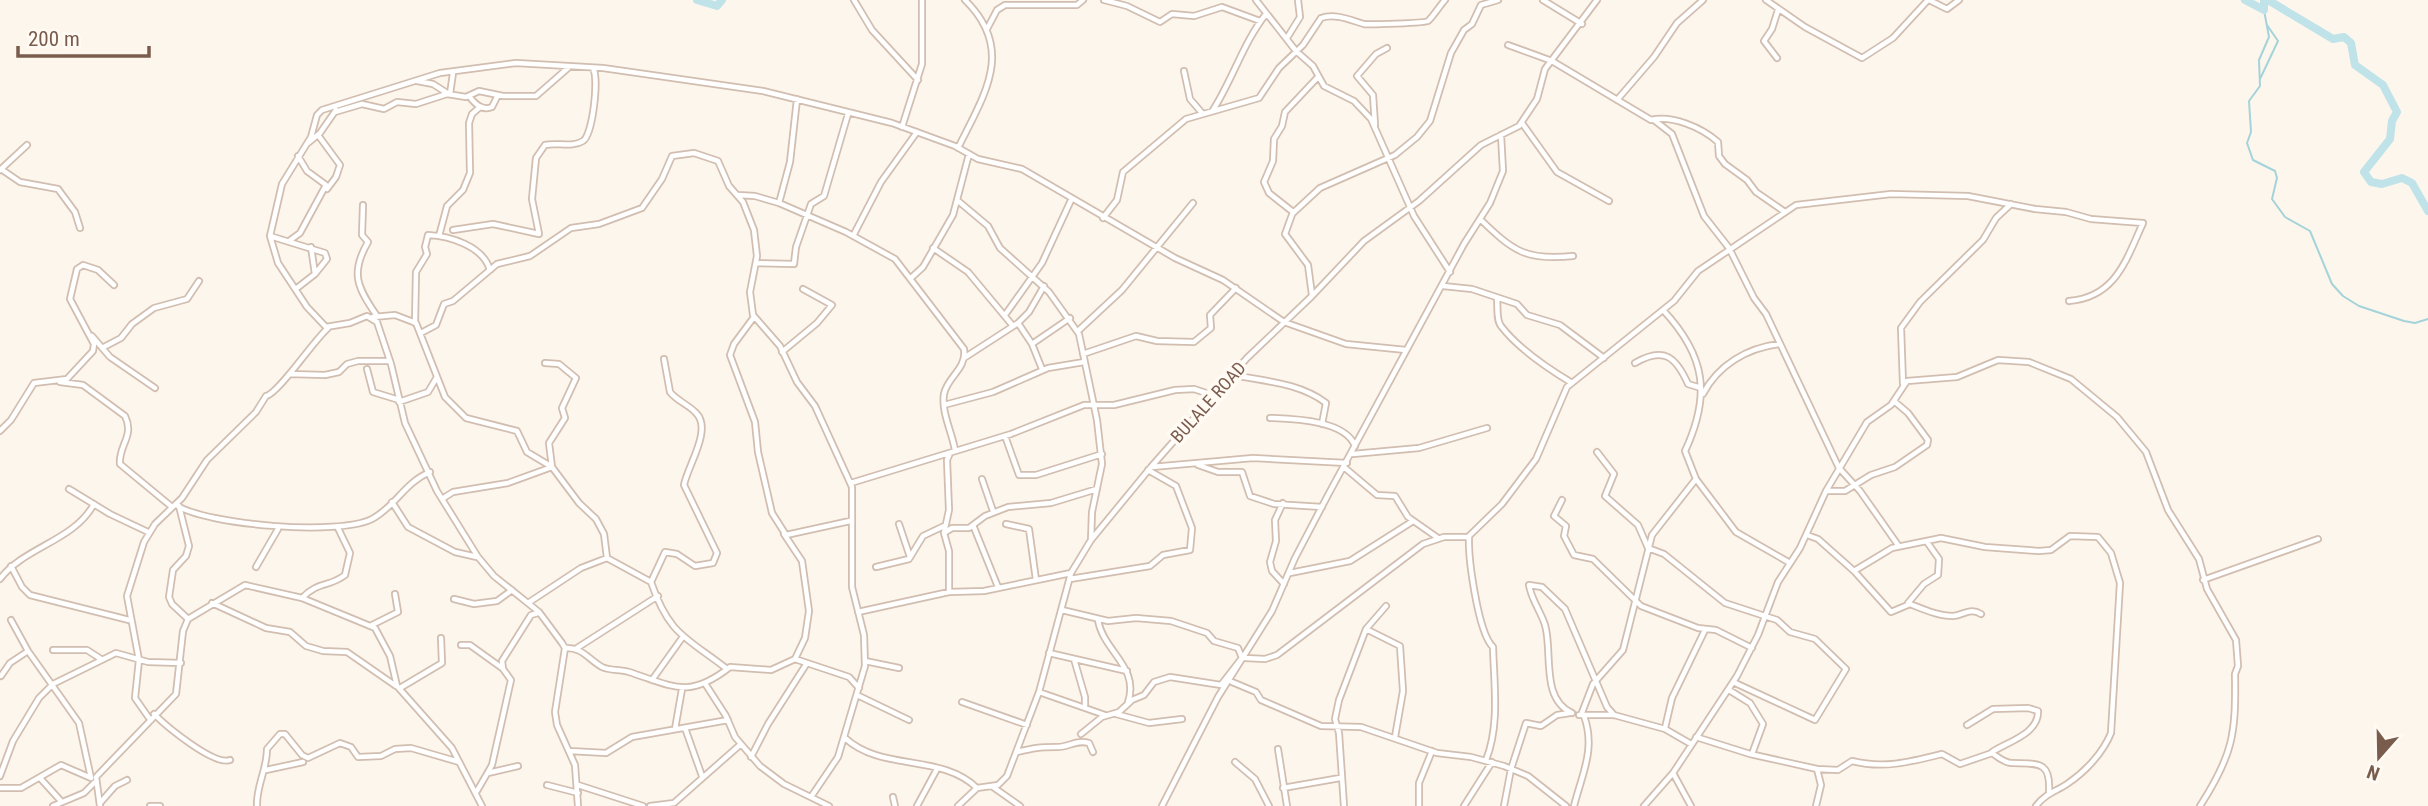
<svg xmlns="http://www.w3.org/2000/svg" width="2428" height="806" font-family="'Roboto Condensed',sans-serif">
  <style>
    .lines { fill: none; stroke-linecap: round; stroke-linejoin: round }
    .stream { stroke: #a5d3da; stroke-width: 2 }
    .river { stroke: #bfe3e8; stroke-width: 8 }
    .minor-casing { stroke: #d1beb0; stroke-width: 8 }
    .minor { stroke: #fff; stroke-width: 4.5 }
    .labels { text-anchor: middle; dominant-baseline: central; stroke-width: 7; stroke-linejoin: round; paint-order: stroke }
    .street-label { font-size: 18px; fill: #7a5c4d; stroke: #fffaf3 }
  </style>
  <rect width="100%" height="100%" fill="#fdf6ec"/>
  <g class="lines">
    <path class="stream" d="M2264,10L2269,37L2259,60L2260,86L2249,101L2251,132L2247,143L2253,160L2275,171L2277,178L2272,199L2285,217L2310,231L2332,284L2343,296L2359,306L2404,321L2415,323L2428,319
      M2260,79L2278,41L2267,25"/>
    <path class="river" d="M697,0L717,6L722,0
      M2245,0L2264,10V0
      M2268,0L2333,39L2344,37L2351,43L2355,65L2383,85L2397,112L2392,121L2390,139L2364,172L2371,182L2382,184L2402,178L2412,183L2428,211"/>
    <g class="minor-casing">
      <path id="minor" d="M854,0L872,30L918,80
        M1104,0L1127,6L1160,22L1172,14L1194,16L1222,7L1260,21
        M1256,0L1296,51L1313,66L1324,86L1354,101L1371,119L1414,216L1450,272
        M1543,0L1582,24
        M1766,0L1805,27L1862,58L1893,38L1928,0
        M1929,0L1947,9L1959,0
        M987,29L997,10L1005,5H1077L1083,0
        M1287,38L1300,17L1298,0
        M1508,45L1552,61L1651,120C1672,115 1701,127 1718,142L1719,156L1725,164L1747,180L1756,192L1785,212
        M1777,58L1764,41L1772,29L1778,10
        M1184,71L1190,99L1202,113
        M417,81L433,84L447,93
        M450,94L453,73
        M469,96C475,104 482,111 492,107L498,95
        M1617,100L1654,57L1677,23L1703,0
        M1213,110C1233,79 1243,43 1266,14
        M335,112L362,104L384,109L397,102L416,104L447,94L466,97L479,91L503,96H536L568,68
        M1654,120L1672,134L1704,216L1729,248L1754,298L1766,314L1839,468L1860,491L1898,545
        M1522,123L1557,172L1609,201
        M1375,125L1373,95L1357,76L1376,54L1387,48
        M902,127L922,64V0
        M318,135L340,165L336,177L327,189
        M308,143L320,133L336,110
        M958,148C984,95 1016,50 965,0
        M1,169L20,182L58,189L75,212L80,228
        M0,170L27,145
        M738,195L755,196L779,203L846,232L895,259L964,349C967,369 947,377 944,394C941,412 952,432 955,450
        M957,200L988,226L1000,248L1049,292L1079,334L1097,420L1102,464L1092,512L1091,540
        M779,203L790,162L797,99
        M363,205L362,235L368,242C350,273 357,287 377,316
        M1293,213L1320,188L1395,155L1417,137L1430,121L1451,53L1464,30L1472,24L1481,5L1498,0
        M1103,218L1117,200L1123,172L1186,119L1259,98L1279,68L1303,45L1321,18C1335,13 1350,20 1364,24C1368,25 1425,23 1428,21C1432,18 1441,4 1445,0
        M1480,219C1513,251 1526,261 1573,256
        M453,230L493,224L539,234L532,199L536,158L545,145C557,142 572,148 583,141C593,134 599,78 593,68
        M270,236L325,253L327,259L315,274
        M439,236L447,206L463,190L470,173L469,123L472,114L480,107
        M853,236L881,182L917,132
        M289,241L300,233L326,185L307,171L298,156
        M933,248L968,272L1013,326
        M756,263L794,264L796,247L811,204L824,196L848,114
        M911,278L923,267L953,215L969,154
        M1443,286L1472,289L1517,304L1527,315L1560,325L1604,358
        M297,288L315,274L311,247
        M1312,295L1308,265L1285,234L1293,212L1269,193L1264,182L1273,161L1274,139L1282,126L1285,112L1318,77
        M1497,299C1498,306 1496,320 1501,326C1517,347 1547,368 1572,383
        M1005,315L1042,263L1072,198
        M373,317L395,315L416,323L445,397L466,418L517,431L527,452L552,467L579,503L596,519L604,534L607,558L651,582
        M754,317L734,344L730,355L755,422L758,452L772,513L786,535L850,521
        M415,323L416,272L427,254L425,247L428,235C450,236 483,246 490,270
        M1018,323L1032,344L1042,369
        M1078,331L1122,290L1193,203
        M421,333L436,325L444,304L453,301L497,264L530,256L571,228L599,224L642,208L662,179L672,156L694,153L718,161L729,186L743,202L754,230L757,256L750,292L753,315L780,346L797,382L815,406L852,487V587L864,635L865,666L838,757L811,797
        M92,336L110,357L155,388
        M1032,344L1070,318
        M102,348L121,338L132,324L154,308L187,299L199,281
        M782,352L817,323L832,305L803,289
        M1083,354L1136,336L1157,341L1194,342L1211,328L1210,315L1236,288
        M964,358L1018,323L1029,312L1044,286
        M664,359L670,392C677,401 689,405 696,413C713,429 687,467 684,485L717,553L713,563L695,566L677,554L665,552L651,582C669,635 686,637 727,669
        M1635,363C1664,346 1676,357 1688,384L1701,388
        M367,369L373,392L399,400
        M290,374L325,375L339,372L347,364L358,361H390
        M1233,375C1264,381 1300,383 1326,403L1322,424
        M60,382L83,385L125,416C135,436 118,446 120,464L172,507
        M1903,384L1901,328L1920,302L1983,240L1996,218L2011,204
        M1703,394C1718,365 1747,348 1779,344
        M399,402L428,392L437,377
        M944,405L993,392L1048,368L1084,362
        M1270,418C1294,419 1345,420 1355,446
        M0,431L11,420L34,383L67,379L93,351L94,344L70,299L77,269L83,265L98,270L114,285
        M1005,436L1019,475H1036L1102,454
        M1597,452L1614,474L1605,496L1638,525L1648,548L1664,554L1725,603L1777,620L1790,632L1815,639L1846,669L1815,720L1733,682
        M1353,454L1419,448L1487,428
        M1198,465L1218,472H1242L1250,496L1274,504L1322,507
        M1152,467L1253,458L1347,463
        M1345,468L1377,495L1395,496L1408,517L1438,538
        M982,479L993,511
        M1696,479L1736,532L1790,563
        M851,483L1011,434L1084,405H1114L1175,390L1194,389L1215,396
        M69,489L110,514L148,532
        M1826,491H1845L1871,475L1895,467L1927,445L1928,440L1908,413L1894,401
        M442,499L453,492L508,483L552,467L549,443L565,418L562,408L576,378L559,364L545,363
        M1562,500L1554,516L1566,526L1564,536L1574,555L1593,559L1641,606L1698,628L1716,630L1752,648
        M392,502L408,527L455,552L477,557
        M1283,503L1275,520L1276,541L1270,562L1272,571L1284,584
        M176,505C206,525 339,536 372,519C395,507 405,482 430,472
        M179,506L189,546L186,556L173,570L169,597L172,604L188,619
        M899,524L910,557
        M1006,524L1029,529L1036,580
        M973,525L998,587
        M944,533L952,528H969L985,516L1008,507L1051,503L1097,489
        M1807,535L1818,539L1854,571L1892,548L1941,538L1985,547L2039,551L2051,550L2070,536L2098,537L2111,553L2120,583L2111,733C2103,753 2085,772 2067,784C2055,792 2045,794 2036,806
        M11,566L22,587L30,595L129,620
        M256,567L278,529
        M876,567L909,559L923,536L944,526
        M1855,572L1891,612L1910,604C1923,609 1938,616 1953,616C1964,615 1970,607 1981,614
        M1290,573L1350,561L1413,521
        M0,579C24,547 74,541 94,504
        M1070,579L1150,566L1163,555L1190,550L1192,528L1176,486L1148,470
        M2203,580L2318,539
        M949,592V551L944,533L949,510L947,460L950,453
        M302,598C318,581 330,587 345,575L350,553L338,528
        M454,599L474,604L497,601L512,590
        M212,603L266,628L290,632L306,646L323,651L347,652L396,686
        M528,603L581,568L607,558
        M1908,603L1924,584L1938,575L1939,559L1927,542
        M1062,610L1108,621L1136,618L1171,621L1207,633L1214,641L1238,648L1242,658
        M858,612L949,592L984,591L1071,573
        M11,620L28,651L79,723L91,778
        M1098,620C1103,651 1140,667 1128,702
        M372,625L398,612L395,594
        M1366,629L1400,646L1403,691L1395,737
        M461,645H470L502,668
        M565,648C582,647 588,659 602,667C610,671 620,669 629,672C675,687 689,699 730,667L771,670L795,659L805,638L809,611L802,561L784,534
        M577,648L658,596
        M53,650H87L101,659
        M1049,653L1127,671
        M1245,658L1265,659L1277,655L1423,544L1444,537H1469
        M795,659L849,677L859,688
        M1074,659L1085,697V707
        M865,661L899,668
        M1,676L10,663L28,651
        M652,680L682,638
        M1232,682L1256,692L1261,700L1321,726L1361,727L1437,753L1471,757L1504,766L1528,776L1566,806
        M706,685L726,716L735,737L760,766L784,784L829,806
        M400,688L442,663L441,638
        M1729,690L1750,703L1763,724L1752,754
        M1039,692L1105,715
        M857,695L909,720
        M962,702L1027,725
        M1572,713C1540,699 1553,651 1545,625C1541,612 1531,599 1529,585L1542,587L1565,609L1607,707L1614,715
        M154,714C166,726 214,766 230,760
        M1116,714L1149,723L1182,719
        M1579,715H1614L1665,729L1691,744
        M1581,715L1593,684L1623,650L1652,535L1696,479L1685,451C1711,395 1706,356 1663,310
        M149,718L135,698L139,660L127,596L144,542L155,524L182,498L207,460L256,412L266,396C278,394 314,340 328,328
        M1967,725L1993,709L2028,708L2038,711C2039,734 2007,742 1992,752
        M685,728L702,776
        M1665,728L1672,698L1705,630
        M675,729L682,689
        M1081,734L1102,717L1119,712L1132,700L1144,695L1154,682L1170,677L1221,685L1242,658
        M1696,737L1750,754L1817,769L1821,785L1816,806
        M845,738C882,772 941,753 977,788
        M1278,749L1287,806
        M570,751L606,753L632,737L728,720
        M1017,752C1034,748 1039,747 1056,747C1068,748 1076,739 1089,743L1093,752
        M751,757L768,724L807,663
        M1486,760C1500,725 1494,684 1493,647C1478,633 1468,558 1469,536L1502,504L1536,459L1567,387L1674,301L1698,271L1796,205L1891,194L1968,196L2035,209L2066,212L2091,219L2143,223C2126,260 2116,297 2069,301
        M1235,762L1255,779L1269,806
        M1817,769L1838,770L1852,761C1884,769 1910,762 1942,754L1960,764L1992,753C1998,757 2004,763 2012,763C2037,764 2051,760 2049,792
        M266,770L303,762
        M488,773L518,766
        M1673,773L1691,806
        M0,776L13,741L39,698L53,684L116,653L148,662L181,663
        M40,778L60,800
        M547,785L578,793
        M578,785L643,806
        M993,787L1020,806
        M0,788H21L61,765L91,778
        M1283,788L1340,778
        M477,791L492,765L511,680L503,669L502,661L531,615L538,613
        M893,797L895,806
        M100,803L115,786L127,780
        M53,806L84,793L94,783
        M100,806L96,777L176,694L183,631L188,619L245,585L302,598L375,628L390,656L397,686L452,748L482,806
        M150,806H160
        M257,806C256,786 267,770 267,749L280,734H285L302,755L308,758L340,743L351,747L358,757L381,756L395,749L411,748L459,762
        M578,806L575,765L557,725L555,712L565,648L562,643L539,612L494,576L478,557L437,491L405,423L391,364L377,322L367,316L350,323L326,327L307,307L278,263L270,236L282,184L311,137L317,115L322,110L440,73L516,63L603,68L763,91L892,123L955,146L978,159L1022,169L1175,258L1223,280L1284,322L1346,344L1406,350
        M650,806L674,803L741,744
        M917,806L937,769
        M958,806L977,788L998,785L1007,776L1039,692L1071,573L1091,540L1151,467L1247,358L1312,296L1364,241L1419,201L1481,145L1519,126L1537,99L1545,69L1597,0
        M1162,806L1218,697L1272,611L1295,558L1328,495L1464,244L1490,203L1503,171L1501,135
        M1344,806L1339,733L1335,719L1339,700L1366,629L1386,606
        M1419,806V783L1432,751
        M1464,806L1492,762
        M1504,806L1511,769L1526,723L1541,726L1557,715L1570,713
        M1574,806C1582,774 1596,749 1584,716
        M1644,806L1673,773L1737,676L1758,635L1778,582L1800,548L1826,491L1867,422L1891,405L1907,381L1957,377L1998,360L2029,362L2071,379L2117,417L2146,452L2168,510L2199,559L2207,589L2236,640L2238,666L2235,674C2236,734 2233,755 2200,806"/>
    </g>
    <use href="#minor" class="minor"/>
  </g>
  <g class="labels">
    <g class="street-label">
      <text transform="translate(1208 402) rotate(-48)">BULALE ROAD</text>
    </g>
  </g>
  <g transform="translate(2379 757) rotate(200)" stroke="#fffaf3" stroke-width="5" paint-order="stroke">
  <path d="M0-5L12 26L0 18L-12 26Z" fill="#7a5c4d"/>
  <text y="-10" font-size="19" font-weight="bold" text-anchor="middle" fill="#7a5c4d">N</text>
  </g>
  <path d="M18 46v10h131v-10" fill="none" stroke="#7a5c4d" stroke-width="3.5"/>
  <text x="28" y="46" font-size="21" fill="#7a5c4d" stroke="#fffaf3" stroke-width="5" paint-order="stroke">200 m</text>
</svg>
